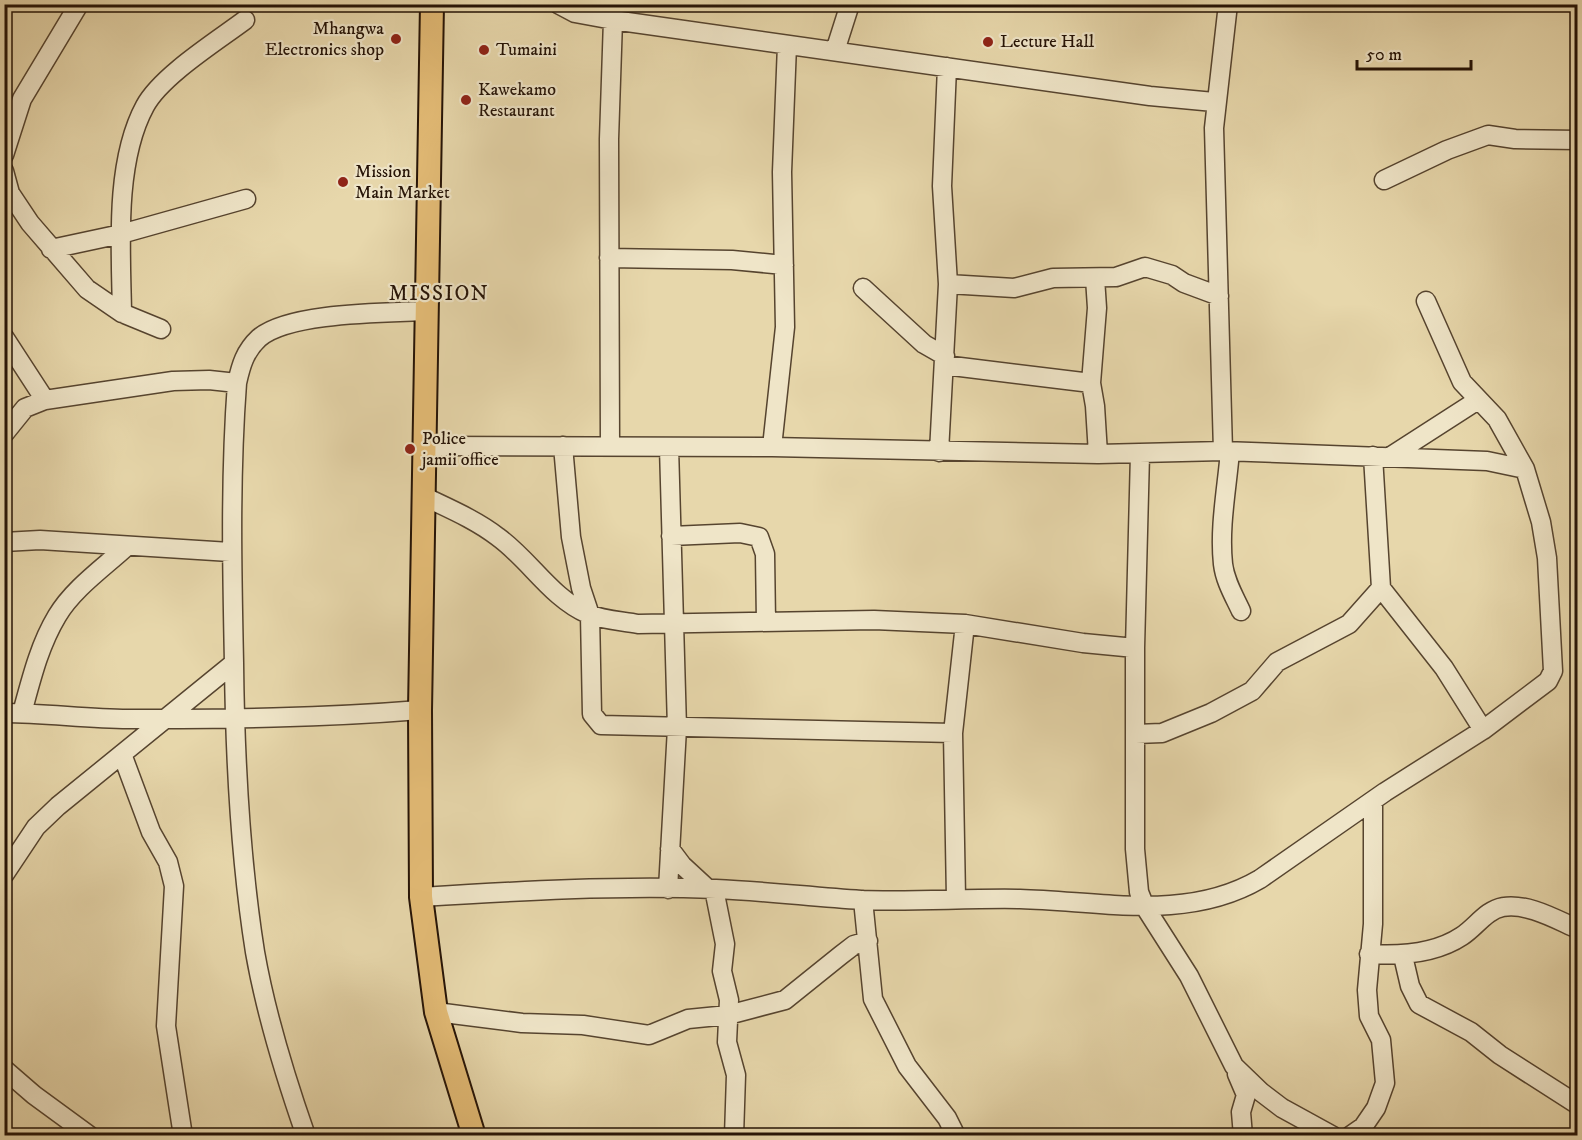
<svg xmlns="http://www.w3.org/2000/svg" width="1582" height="1140" font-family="'IM FELL DW Pica',serif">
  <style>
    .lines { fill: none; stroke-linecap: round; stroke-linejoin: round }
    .minor-casing { stroke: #56442f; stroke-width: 21 }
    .major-casing { stroke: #251306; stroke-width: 26 }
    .minor { stroke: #efe5c8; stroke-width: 18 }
    .major { stroke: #e4bc76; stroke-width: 22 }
    .poi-dot { fill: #8f2418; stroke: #efe5c8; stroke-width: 2 }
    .labels { text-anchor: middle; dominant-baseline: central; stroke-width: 4.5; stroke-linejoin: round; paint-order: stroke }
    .poi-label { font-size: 18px; fill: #251306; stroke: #efe5c8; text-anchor: start }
    .quarter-label { font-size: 21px; letter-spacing: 1.5px; fill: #251306; stroke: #efe5c8 }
  </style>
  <rect width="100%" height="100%" fill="#e7d7ab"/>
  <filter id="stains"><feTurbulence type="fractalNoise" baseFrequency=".00333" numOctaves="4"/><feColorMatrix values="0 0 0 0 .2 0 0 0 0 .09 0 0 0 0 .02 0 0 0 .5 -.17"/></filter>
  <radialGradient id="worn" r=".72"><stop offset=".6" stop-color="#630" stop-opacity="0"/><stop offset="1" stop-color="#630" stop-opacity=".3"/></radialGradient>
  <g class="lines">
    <g class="minor-casing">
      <path id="minor" d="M558,4L575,13L613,20L1150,96L1214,102
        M835,51L850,4
        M4,155L22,99L79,4
        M4,171L10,193L30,223L87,289L122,313L161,329
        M1384,180L1447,150L1488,135L1515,139L1578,140
        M51,249L121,234L246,199
        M609,258L732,260L784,265
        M948,284L1014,288L1053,278L1116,277L1145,267L1172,275L1184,283L1219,296
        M863,288L924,344L945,356
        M122,313C121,250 114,163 145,106C161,76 217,41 245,20
        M4,337L45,400
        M944,365L1091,383L1095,406L1098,454
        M1091,383L1097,308L1095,278
        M4,434L25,408L45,400L173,381L209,380L237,383
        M426,446L772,447L1098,454L1223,451L1487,461L1525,469
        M563,446L571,537L581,588L590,615L592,714L601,725L953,733
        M610,447L609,139L613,20
        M772,447L785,327L782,172L787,45
        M1223,451L1214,128L1228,4
        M1230,451C1227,488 1219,527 1223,564C1225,581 1234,596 1241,611
        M939,452L948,284L942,186L947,67
        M1140,454L1135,648V849L1139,892L1145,907L1189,976L1234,1066L1261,1092L1282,1108L1333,1136
        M1373,456L1381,588
        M1391,456L1478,400
        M425,497C450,509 476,520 498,537C530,560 551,598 588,614C603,620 622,621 638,624L874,620L965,624L1083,643L1135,648
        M671,536L740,533L759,537L765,554L766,622
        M4,542L40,540L230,552
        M4,713C46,713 87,719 128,719C225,719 322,718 420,710
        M22,713C31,680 39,646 57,616C73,589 103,568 126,547
        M1136,734L1162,733L1211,713L1252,691L1277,662L1349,624L1381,588L1444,668L1483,730
        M122,754L151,832L168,862L174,886L166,1026L183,1136
        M670,849L682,865L708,889
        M4,875L36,827L58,806L234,663
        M668,889L677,728L669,447
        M714,889L725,944L722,971L729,1000L727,1042L736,1075L734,1136
        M421,897C518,891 618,885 716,889C764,891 813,897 861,900C914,902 967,898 1020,899C1100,901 1187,922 1260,879L1385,792L1483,730L1548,681L1553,671L1547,558L1541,522L1525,469L1497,419L1462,382L1426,301
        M956,898L953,733L965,624
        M863,900L873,999L907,1066L947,1118L956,1136
        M1369,954C1400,956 1435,954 1462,936C1476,927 1486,910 1503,907C1528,903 1555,919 1578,929
        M1403,956L1410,986L1419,1004L1471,1032L1500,1055L1578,1105
        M436,1012L522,1023L583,1025L649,1035L688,1019L728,1015L785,1000L841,955L854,945L868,941
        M4,1069L34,1095L90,1136
        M1237,1074L1246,1095L1241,1112L1243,1136
        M306,1136C285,1076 266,1015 255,952C240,857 235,759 234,663C232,569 230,477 237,383C241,365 245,351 259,338C289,312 386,313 426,311
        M1350,1136L1363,1127L1376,1108L1385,1083L1381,1040L1369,1016L1367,990L1373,924V801"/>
    </g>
    <g class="major-casing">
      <path id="major" d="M432,4L420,710L421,897L436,1012L474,1136"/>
    </g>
    <use href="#minor" class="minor"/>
    <use href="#major" class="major"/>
  </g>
  <g class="poi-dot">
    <circle cx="396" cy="39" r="6"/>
    <circle cx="988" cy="42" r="6"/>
    <circle cx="484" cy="50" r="6"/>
    <circle cx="466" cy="100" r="6"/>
    <circle cx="343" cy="182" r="6"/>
    <circle cx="410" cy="449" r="6"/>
  </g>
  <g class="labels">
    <g class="poi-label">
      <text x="384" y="29" text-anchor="end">Mhangwa<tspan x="384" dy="21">Electronics shop</tspan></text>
      <text x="1000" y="42">Lecture Hall</text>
      <text x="496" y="50">Tumaini</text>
      <text x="478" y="90">Kawekamo<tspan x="478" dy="21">Restaurant</tspan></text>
      <text x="355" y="172">Mission<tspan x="355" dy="21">Main Market</tspan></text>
      <text x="422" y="439">Police<tspan x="422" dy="21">jamii office</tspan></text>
    </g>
    <g class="quarter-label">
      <text x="439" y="294">MISSION</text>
    </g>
  </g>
  <rect width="1582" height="1140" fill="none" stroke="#e7d7ab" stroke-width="24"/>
  <rect x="6" y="6" width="1570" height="1128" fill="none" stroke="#251306" stroke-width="3"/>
  <rect x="12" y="12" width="1558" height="1116" fill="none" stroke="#251306" stroke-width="1.5"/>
  <path d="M1357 60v9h114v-9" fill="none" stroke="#251306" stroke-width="3"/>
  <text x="1366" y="60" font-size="18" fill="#251306" stroke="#efe5c8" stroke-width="4.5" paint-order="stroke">50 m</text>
  <rect width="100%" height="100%" filter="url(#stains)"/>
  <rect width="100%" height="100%" fill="url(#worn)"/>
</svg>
